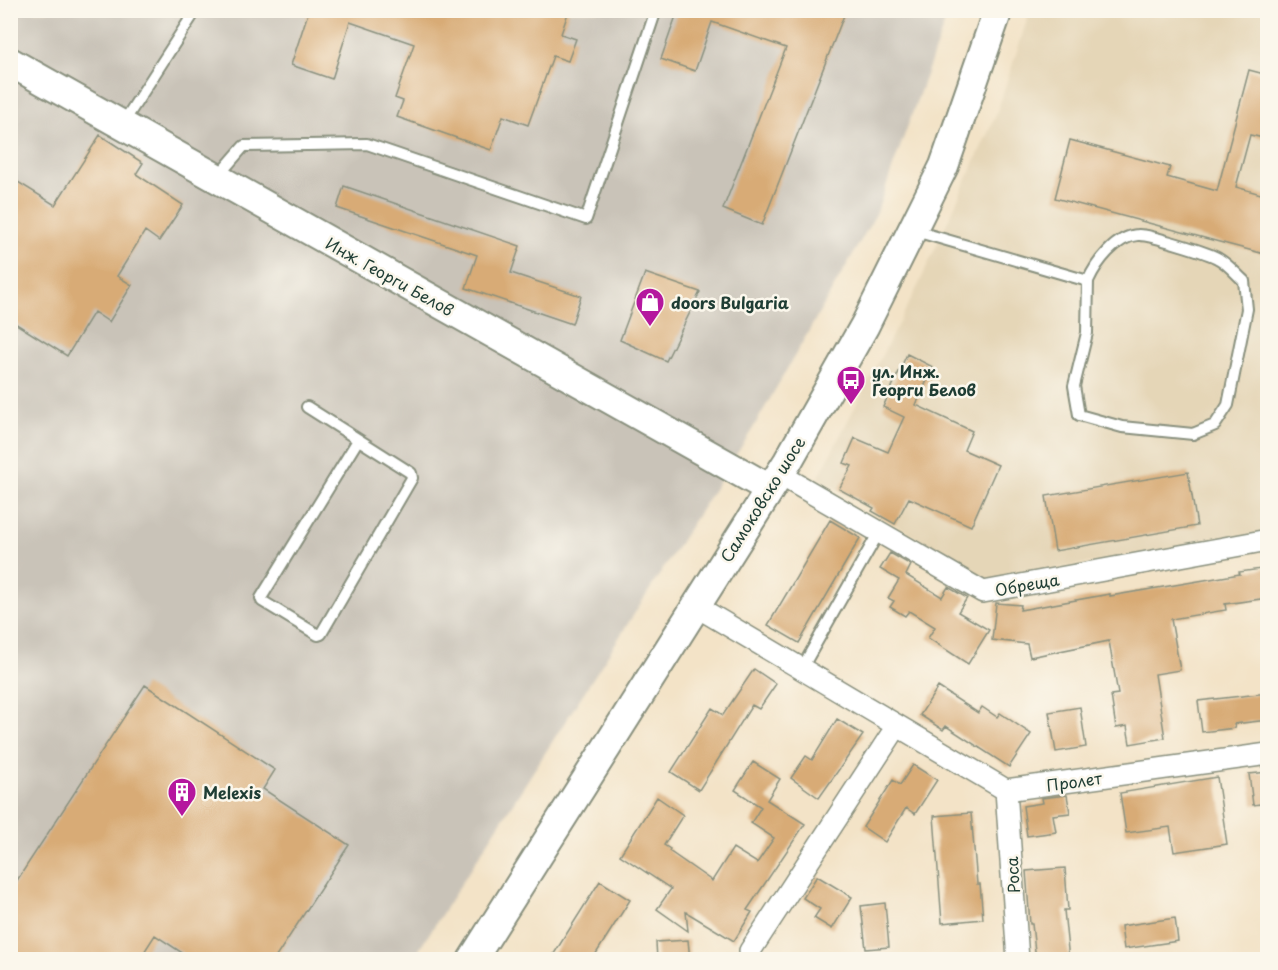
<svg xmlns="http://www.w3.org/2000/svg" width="1278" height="970" font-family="'Playpen Sans',sans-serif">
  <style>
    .built { fill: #e5d6b7 }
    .industrial { fill: #c9c3b8 }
    .building { fill: #d8ab76 }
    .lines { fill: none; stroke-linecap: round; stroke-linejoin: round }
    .lane-casing { stroke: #89907e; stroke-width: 14 }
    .street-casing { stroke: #89907e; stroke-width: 24 }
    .secondary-casing { stroke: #89907e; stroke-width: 32 }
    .lane { stroke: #fff; stroke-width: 10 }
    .street { stroke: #fff; stroke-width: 21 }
    .secondary { stroke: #fff; stroke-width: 28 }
    .labels { text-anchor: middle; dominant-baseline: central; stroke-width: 5; stroke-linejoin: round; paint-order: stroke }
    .street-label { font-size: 16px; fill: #1f3d34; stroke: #fbf7ec }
    .poi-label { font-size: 16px; font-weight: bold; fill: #1f3d34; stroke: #fbf7ec; text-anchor: start }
  </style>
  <rect width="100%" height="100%" fill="#fbf7ec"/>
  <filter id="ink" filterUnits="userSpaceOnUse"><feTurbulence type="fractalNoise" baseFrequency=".0167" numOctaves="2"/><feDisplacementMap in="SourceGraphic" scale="12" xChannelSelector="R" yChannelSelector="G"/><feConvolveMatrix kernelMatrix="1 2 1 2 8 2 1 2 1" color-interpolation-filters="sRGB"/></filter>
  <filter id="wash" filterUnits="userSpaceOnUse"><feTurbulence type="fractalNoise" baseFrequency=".008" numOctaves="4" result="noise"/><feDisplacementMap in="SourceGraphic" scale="24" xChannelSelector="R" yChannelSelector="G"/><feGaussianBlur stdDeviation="1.35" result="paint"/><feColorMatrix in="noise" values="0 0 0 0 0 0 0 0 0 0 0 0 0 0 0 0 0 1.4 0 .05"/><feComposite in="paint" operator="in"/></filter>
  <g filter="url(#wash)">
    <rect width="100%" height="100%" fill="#f3e3c7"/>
    <path class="built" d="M1030,11H1267V531L989,581L818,478L919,284L996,115Z"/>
    <path class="industrial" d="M10,11H949L876,214L752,430L413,959H11Z"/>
    <g id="blocks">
      <path class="building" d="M309,10H569L561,34L576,39L568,61L553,56L528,125L503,116L491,150L397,117L403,101L395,98L414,44L350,22L332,79L291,65Z
        M678,10H846L762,225L723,209L786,48L712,22L695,71L661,59Z
        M1249,70L1268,75V139L1250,135L1236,187L1268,196V255L1055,198L1070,140L1170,167L1167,177L1217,191Z
        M100,135L143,163L136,174L183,205L159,241L145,231L117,276L132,285L109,322L94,312L67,356L10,320V177L55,205Z
        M344,186L520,246L511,273L581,296L572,324L466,288L477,255L337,208Z
        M645,273L700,292L666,361L620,340Z
        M907,354L933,367L916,405L972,431L964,450L998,465L971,526L909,498L895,524L872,511L874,508L839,489L852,466L844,463L855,438L888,452L904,417L883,407Z
        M1188,472L1197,526L1055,551L1046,496Z
        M830,520L860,538L799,643L768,625Z
        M890,553L911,565L906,575L942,597L948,587L967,598L958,612L989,630L968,664L928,638L935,627L909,611L905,616L890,607L894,601L888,598L899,580L880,569Z
        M1268,568V598L1225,604L1226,610L1171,619L1180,670L1155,674L1165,738L1130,744L1127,726L1116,728L1111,695L1118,694L1109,641L1030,657L1027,644L992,640L996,603L1021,605L1020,610L1110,594V596L1240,574L1239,572Z
        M754,669L776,684L759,709L752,705L699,790L671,772L712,708L723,715Z
        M145,685L275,770L263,789L349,845L274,960H193L155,935L139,960H10V891Z
        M938,687L978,713L982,707L997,717L1000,713L1031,734L1009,767L946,726L943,730L920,715Z
        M1268,693V720L1234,724L1235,728L1202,732L1198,701Z
        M1080,707L1086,747L1056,752L1049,712Z
        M837,719L863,735L819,798L791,778L806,756L812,760Z
        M753,762L780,779L767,800L805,824L747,910L752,912L734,941L686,912L688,931L657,909L671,889L620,855L657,797L683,815L664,845L670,849L669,851L712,881L733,848L757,863L774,838L751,823L761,807L735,790Z
        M913,765L937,780L915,814L906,808L885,842L863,827L893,780L900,785Z
        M1268,772V803L1253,805L1249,774Z
        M1217,777L1227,844L1174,852L1170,827L1126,833L1120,793Z
        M1067,795L1070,813L1053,815L1056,832L1027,836L1023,806L1043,803L1042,798Z
        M971,813L977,884H980L983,919L942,923L934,816Z
        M1065,868L1068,910H1064L1069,960H1036L1032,924H1030L1026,871Z
        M817,876L852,897L832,929L814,918L820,909L803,898Z
        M600,881L630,900L592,960H550Z
        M885,903L889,947L866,949L861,906Z
        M1175,918L1178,941L1124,949L1121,926Z
        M688,940L690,960H657L656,942Z"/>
    </g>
  </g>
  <g filter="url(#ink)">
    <use href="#blocks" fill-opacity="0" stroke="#89907e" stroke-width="1.5"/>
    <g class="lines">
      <g class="lane-casing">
        <path id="lane" d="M123,123L196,10
          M218,176L244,146L367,144L586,219L656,10
          M912,230L1088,281C1096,263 1116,236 1138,235C1148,234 1210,253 1219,259C1228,264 1236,274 1244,281L1247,309L1228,405L1215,425L1193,434L1122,427L1079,415L1074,386L1087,333L1088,281
          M307,407L411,473L412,478L321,634L318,635L262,601L261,598L358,440
          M802,668L879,532"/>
      </g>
      <g class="street-casing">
        <path id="street" d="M779,474L983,592L1268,540
          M694,605L1006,790L1268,754
          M1006,790L1018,960
          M750,951L897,726"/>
      </g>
      <g class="secondary-casing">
        <path id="secondary" d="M10,62L770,489
          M472,960L788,461L865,325L944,166L998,10"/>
      </g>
      <use href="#lane" class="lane"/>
      <use href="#street" class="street"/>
      <use href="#secondary" class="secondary"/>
    </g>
  </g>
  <defs>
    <g id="shop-pin" transform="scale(1.5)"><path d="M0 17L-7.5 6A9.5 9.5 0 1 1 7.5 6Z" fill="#b5179e" stroke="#fbf7ec"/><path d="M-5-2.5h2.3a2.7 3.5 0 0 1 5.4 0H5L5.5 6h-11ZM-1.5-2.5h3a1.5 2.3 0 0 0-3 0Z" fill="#fff"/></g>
    <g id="bus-pin" transform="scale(1.5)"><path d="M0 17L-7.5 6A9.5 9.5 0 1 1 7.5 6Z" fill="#b5179e" stroke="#fbf7ec"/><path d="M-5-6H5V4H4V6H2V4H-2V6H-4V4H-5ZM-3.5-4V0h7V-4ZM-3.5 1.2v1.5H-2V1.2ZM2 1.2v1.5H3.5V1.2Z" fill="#fff"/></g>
    <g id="building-pin" transform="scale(1.5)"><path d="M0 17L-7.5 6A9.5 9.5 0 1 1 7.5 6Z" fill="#b5179e" stroke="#fbf7ec"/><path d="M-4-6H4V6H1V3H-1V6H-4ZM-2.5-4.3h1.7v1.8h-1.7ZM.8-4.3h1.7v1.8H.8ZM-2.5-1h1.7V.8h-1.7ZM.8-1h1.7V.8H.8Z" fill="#fff"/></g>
  </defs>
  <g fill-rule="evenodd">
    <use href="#shop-pin" x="650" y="302"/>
    <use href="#bus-pin" x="851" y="380"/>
    <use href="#building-pin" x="182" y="792"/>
  </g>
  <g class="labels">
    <g class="street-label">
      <text transform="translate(390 276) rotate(29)">Инж. Георги Белов</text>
      <text transform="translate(762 499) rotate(-58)">Самоковско шосе</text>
      <text transform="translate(1027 584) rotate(-10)">Обреща</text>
      <text transform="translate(1074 781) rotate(-8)">Пролет</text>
      <text transform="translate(1012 875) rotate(-94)">Роса</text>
    </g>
    <g class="poi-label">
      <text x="671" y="302">doors Bulgaria</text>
      <text x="872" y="371">ул. Инж.<tspan x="872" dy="18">Георги Белов</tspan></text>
      <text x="203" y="792">Мelexis</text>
    </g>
  </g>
  <rect width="1278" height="970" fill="none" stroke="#fbf7ec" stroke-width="36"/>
</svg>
